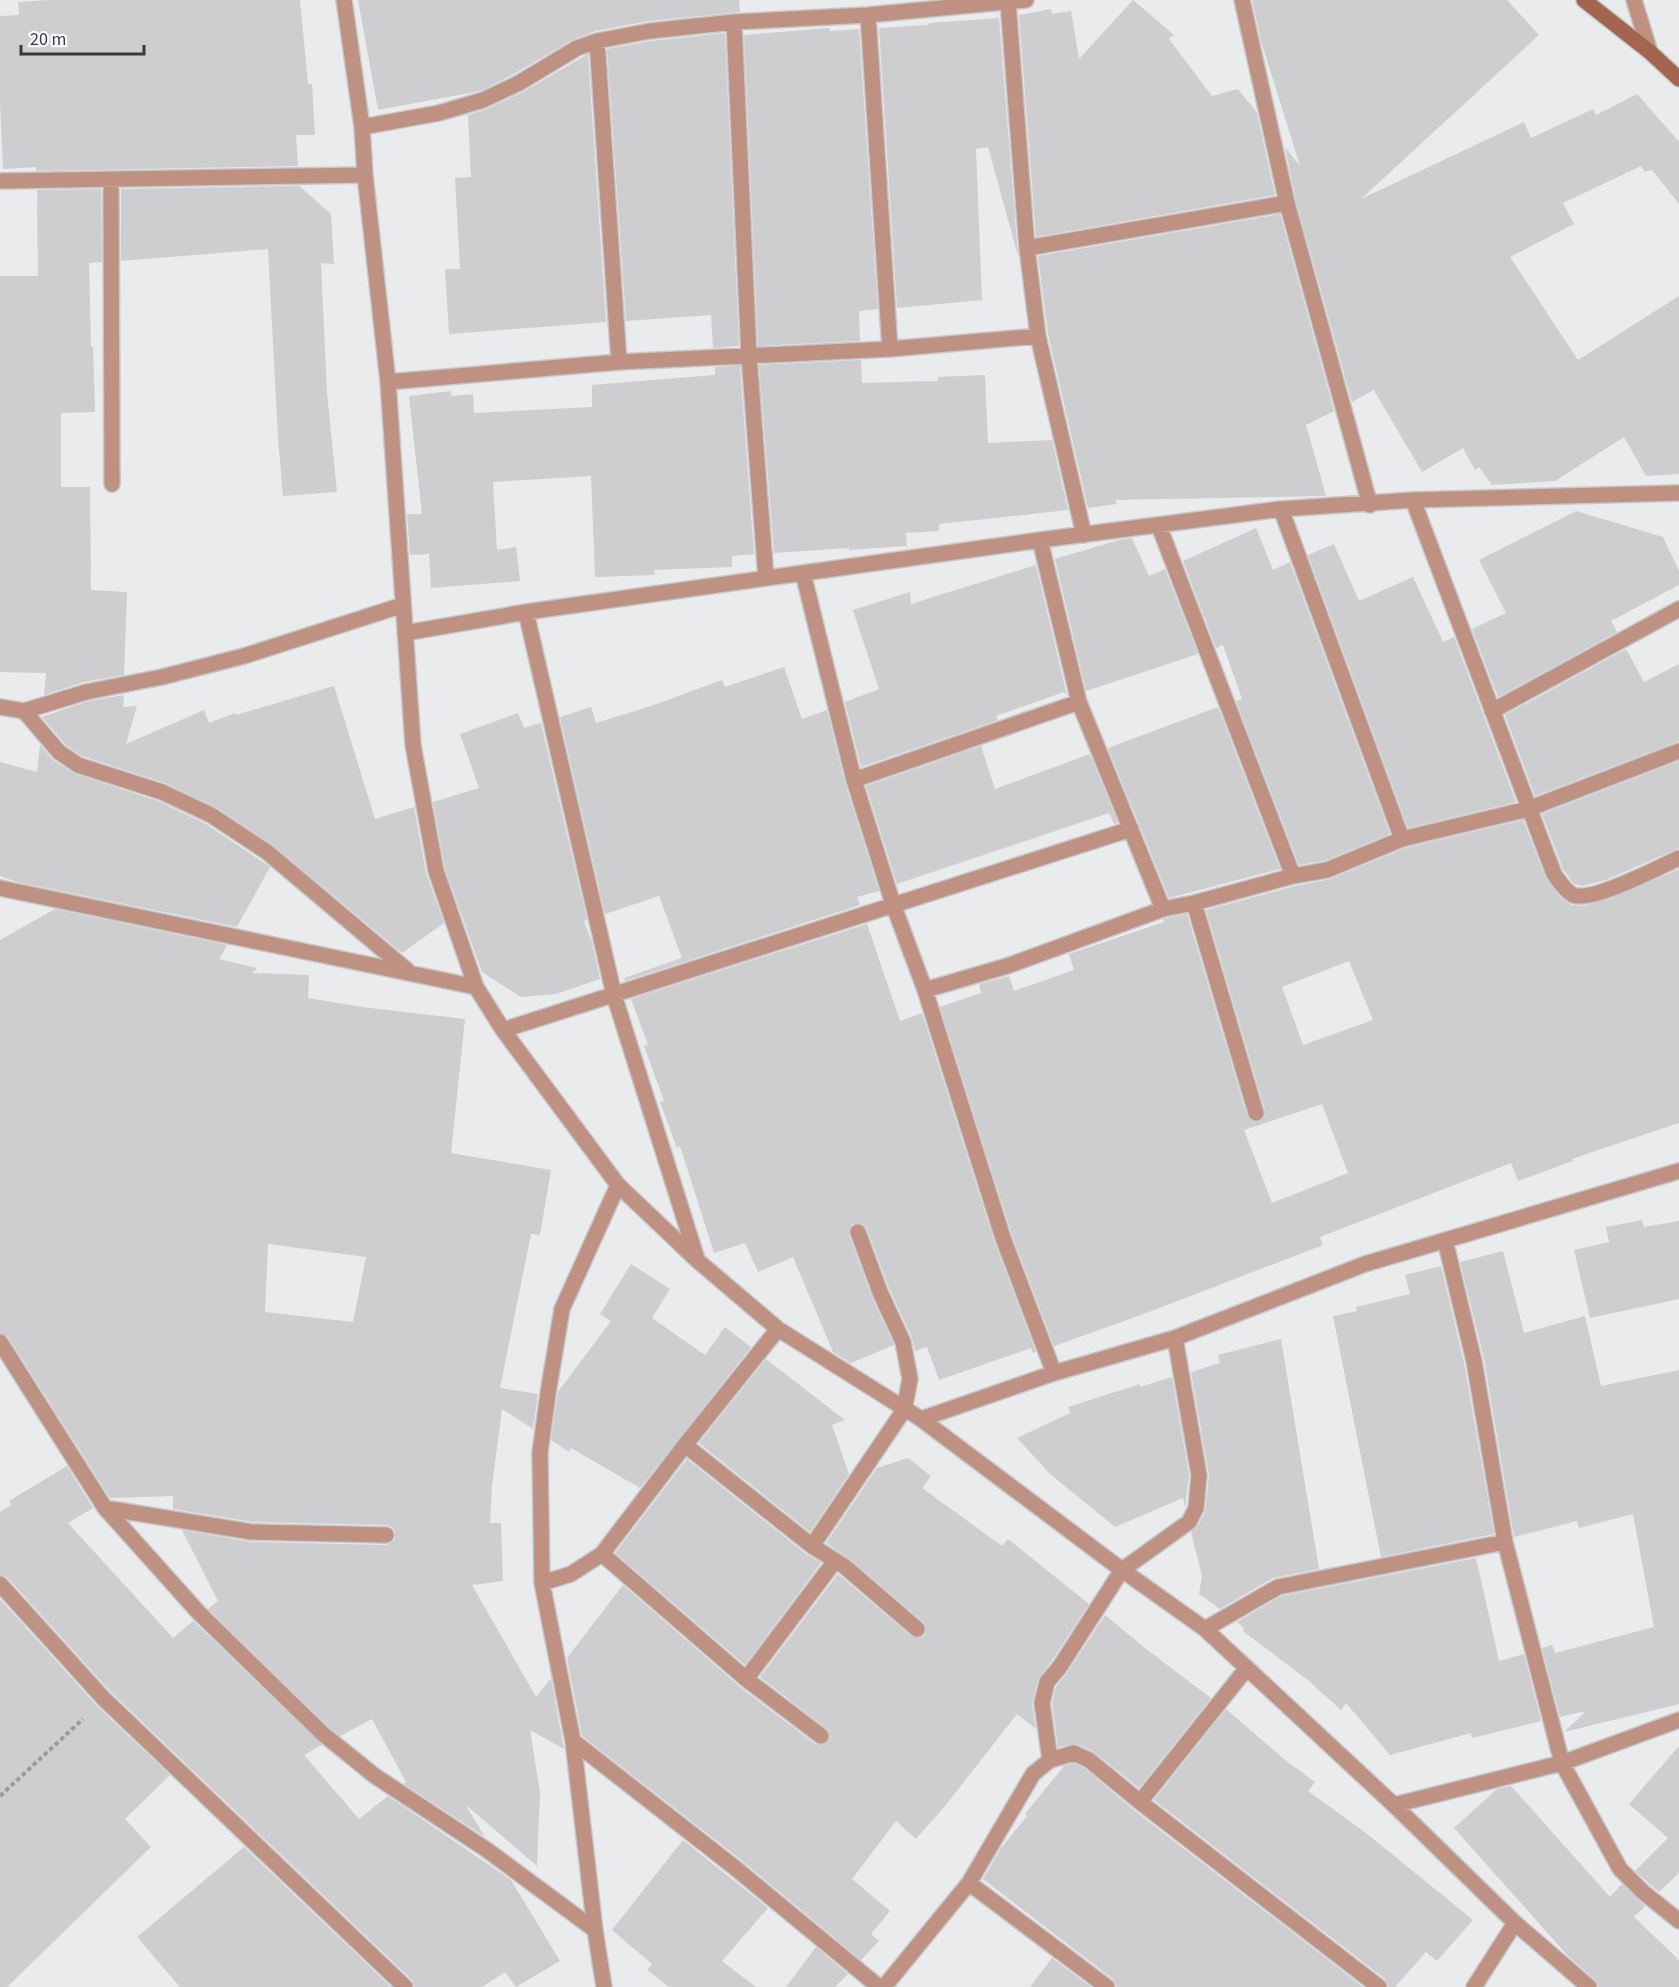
<svg xmlns="http://www.w3.org/2000/svg" width="1679" height="1987" font-family="'Source Sans 3',sans-serif">
  <style>
    .building { fill: #cecdcf; fill-rule: evenodd }
    .lines { fill: none; stroke-linecap: round; stroke-linejoin: round }
    .street-casing { stroke: #c6c7c9; stroke-width: 18 }
    .secondary-casing { stroke: #c6c7c9; stroke-width: 18 }
    .path { stroke: #999b9c; stroke-width: 4; stroke-dasharray: 4.5 3; stroke-linecap: butt }
    .street { stroke: #be9182; stroke-width: 15 }
    .secondary { stroke: #a46550; stroke-width: 15 }
  </style>
  <rect width="100%" height="100%" fill="#e9ebed"/>
  <path class="building" d="M51,0H300L308,84H312L315,135H296L298,166L36,171V167L3,169L0,103V16L19,15L18,2Z
    M358,0H739L740,12L649,21L595,31L572,40L514,74L480,91L378,110Z
    M1133,0L1174,35L1169,39L1212,96L1238,89L1257,113L1275,195L1036,237L1019,15L1051,9L1052,14L1071,11L1079,59Z
    M1252,0H1507L1539,35L1361,199L1524,122L1531,138L1593,109L1596,115L1637,94L1679,142V204L1652,170L1645,172L1641,166L1563,203L1574,224L1510,257L1578,360L1679,296V474L1646,476L1624,437L1555,481L1492,485L1479,467L1475,470L1463,448L1422,472L1374,390L1352,402L1296,201L1285,147L1300,166L1261,41Z
    M999,18L1018,256L988,147L976,149L982,300L897,308L879,28L929,25V23Z
    M830,28V31L859,29L878,309L859,311L860,341L758,346L744,35Z
    M725,33L739,346L713,348L711,315L626,321L607,49L651,41Z
    M588,54L606,322L449,334L445,269H460L455,178L471,177L468,115L487,109L523,92Z
    M299,186L331,214L334,264L321,263L327,393L337,492L283,496L278,438L268,249L121,261V189Z
    M101,189L102,262L89,263L91,347H93L95,412L61,413V487H90L91,590L127,592L124,675L84,682L44,695L46,673L0,672V276H38L37,190Z
    M1280,214L1334,411L1306,425L1326,496L1115,500L1117,504L1088,508L1048,334L1038,256Z
    M861,360L862,383L938,381V377L985,375L988,443L1052,440L1068,510L939,524V531L906,533L907,546L849,550V548L774,553L759,365Z
    M740,366L754,554L732,556V567L654,570L655,575L595,577L591,476L493,482L497,550L516,547L520,581L431,588L429,554L410,555L407,514H422L409,396L451,391V396L473,394L474,413L592,407V385L715,375V367Z
    M1576,511L1663,537L1679,571V585L1611,621L1617,632L1498,697L1472,629L1506,613L1479,560Z
    M1256,528L1273,570L1290,562L1390,834L1324,861L1299,865L1236,701L1242,699L1223,645L1216,648L1183,561Z
    M1132,538L1149,576L1165,569L1198,654L1086,691L1055,559L1119,540Z
    M1334,544L1359,601L1413,577L1443,642L1454,637L1516,802L1408,828L1308,555Z
    M1036,565L1067,696L1064,692L996,716L998,720L861,767L845,702L879,689L853,610L910,592L911,604Z
    M1626,649L1644,682L1679,664V741L1535,796L1505,715Z
    M784,667L802,719L827,710L845,783L879,891L857,897L860,905L625,981L624,978L682,958L659,896L605,914L560,717L591,707L596,723L651,706L722,680L725,687Z
    M334,686L375,819L414,807L426,873L444,923L402,953L273,845L216,807L165,783L82,756L66,745L42,717L88,701L124,695L123,707L137,706L126,744L204,710L209,723L235,713L236,715Z
    M1218,707L1280,869L1169,898L1108,748Z
    M518,713L524,728L541,723L587,920L584,921L592,942L600,979L556,994L521,997L482,972L445,869L433,802L479,788L460,734Z
    M40,745L53,760L73,773L158,801L206,824L270,867L237,927L17,882L0,876V762L37,772Z
    M981,746L995,789L1090,754L1118,823L1114,824L1109,813L897,884L866,786Z
    M1679,761V848L1606,880L1582,886L1574,884L1563,869L1542,814Z
    M1523,820L1546,879L1561,898L1571,905L1584,906L1613,898L1679,869V1123L1572,1159L1573,1161L1518,1181L1511,1163L1320,1237L1323,1245L1141,1315L1054,1346L1012,1235L940,1007L981,993L979,984L1009,976L1014,991L1074,970L1069,954L1164,922L1163,919L1166,918L1187,914L1247,1116L1253,1122H1259L1265,1116V1110L1206,910L1295,886L1330,879L1405,848ZM1349,961L1373,1020L1303,1045L1282,987ZM1322,1104L1348,1173L1272,1203L1244,1130Z
    M55,909L227,945L219,959L257,968L252,973L309,975L308,998L362,1007L465,1019L451,1153L551,1170L540,1235L531,1234L500,1388L538,1394L533,1429L502,1409L492,1486L490,1523H501L503,1581L472,1585L536,1697L551,1678L564,1749L530,1730L540,1792L537,1866L465,1804L485,1837L404,1784L406,1782L372,1719L340,1736L329,1727L208,1609L218,1601L182,1530L252,1542L386,1545L395,1540V1531L392,1527L386,1525L253,1522L173,1509V1496L110,1498L8,1337L0,1332V940ZM268,1244L366,1257L353,1322L265,1312Z
    M867,924L900,1021L922,1013L994,1241L1036,1352L1033,1353L1031,1348L939,1380L927,1347L915,1351L912,1338L889,1288L867,1229L864,1224L855,1223L851,1225L849,1235L871,1295L894,1345L851,1363L833,1352L793,1257L758,1272L745,1243L714,1253L680,1146L677,1148L660,1102L664,1101L644,1046L648,1045L631,999Z
    M1642,1220L1644,1227L1679,1221V1299L1590,1318L1574,1250L1609,1242L1606,1227Z
    M1503,1251L1524,1333L1585,1316L1601,1386L1679,1370V1704L1564,1732L1586,1711L1560,1717L1542,1648L1552,1645L1555,1653L1654,1627L1633,1514L1579,1528L1577,1521L1514,1537L1484,1359L1460,1262Z
    M631,1264L670,1289L652,1318L705,1355L725,1327L751,1347L640,1488L571,1448L569,1452L551,1440L558,1392L611,1321L600,1314Z
    M1441,1266L1464,1363L1494,1534L1381,1557L1333,1316L1357,1311L1356,1307L1410,1294L1405,1275Z
    M1281,1339L1319,1569L1273,1578L1220,1609L1199,1594L1202,1576L1191,1532L1197,1527L1205,1512L1209,1476L1191,1372L1220,1363L1218,1355Z
    M766,1359L845,1420L832,1425L849,1474L810,1532L699,1443Z
    M1172,1377L1189,1475L1185,1508L1183,1498L1115,1527L1050,1474L1017,1438L1070,1413L1068,1407L1140,1384V1387Z
    M908,1458L931,1476L922,1488L1002,1546L1008,1539L1089,1604L1051,1662L1038,1679L1032,1704L1036,1729L1017,1714L945,1806L916,1839L896,1821L852,1879L890,1911L871,1934L879,1941L861,1960L740,1859L582,1736L567,1658L623,1585L740,1687L815,1744L825,1745L831,1737L827,1729L760,1677L838,1574L911,1636L920,1638L925,1635L926,1626L923,1622L850,1559L826,1543L877,1468Z
    M687,1459L806,1554L821,1563L745,1665L615,1553Z
    M67,1466L93,1508L68,1523L173,1638L193,1621L322,1745L304,1755L359,1819L388,1796L511,1880L560,1961L516,1987L505,1972L482,1987H414L412,1980L111,1692L7,1577L0,1574V1512L11,1505L9,1501Z
    M1476,1558L1499,1661L1524,1654L1541,1721L1472,1738L1471,1733L1390,1755L1346,1703L1341,1710L1309,1681L1243,1631L1244,1628L1237,1622L1281,1596Z
    M0,1599L97,1706L170,1775L125,1819L151,1847L7,1987H0Z
    M1105,1615L1150,1652L1211,1698L1139,1788L1093,1751L1077,1744L1058,1747L1052,1703L1056,1687L1067,1673Z
    M1226,1709L1285,1760L1315,1782L1308,1791L1366,1833L1473,1920L1437,1961L1426,1952L1395,1987H1389L1385,1979L1154,1800Z
    M1679,1746V1873L1659,1892L1635,1871L1668,1838L1629,1804Z
    M1073,1763L1084,1768L1134,1810L1363,1987H1117L1113,1979L983,1879L1001,1848L1027,1816L1025,1814L1064,1766Z
    M1511,1786L1610,1897L1622,1884L1645,1906L1634,1917L1679,1960V1987H1599L1595,1980L1568,1956L1454,1828L1497,1789Z
    M683,1840L768,1908L722,1961L756,1987H669L647,1970L652,1964L612,1930Z
    M244,1847L391,1987H180L137,1937Z
    M816,1947L848,1974L835,1987H786Z
    M1052,1958L1091,1987H1030Z"/>
  <g class="lines">
    <g class="street-casing">
      <path id="street" d="M344,0L362,127L365,175L388,382L413,745L436,871L476,987L503,1030L618,1185L698,1261L778,1329L921,1419L1122,1570L1205,1629L1394,1805L1515,1923L1589,1987
        M1242,0L1287,203L1370,505
        M1634,0L1650,52
        M1008,2L1027,248L1038,336L1084,535
        M868,15L890,349
        M734,22L749,356L766,578
        M597,41L619,362
        M362,127L439,113L483,100L519,83L577,48L597,41L650,31L734,22L868,15L1026,0
        M111,179L112,484
        M0,181L365,175
        M1027,248L1287,203
        M388,382L619,362L890,349L1038,336
        M1413,500L1554,874C1559,881 1565,891 1573,895C1592,903 1659,867 1679,858
        M1281,509L1402,839
        M1159,526L1293,876
        M1040,540L1079,702L1163,909
        M803,573L854,780L893,904L925,990L1003,1238L1054,1373
        M526,612L614,995L697,1259
        M405,633L526,612L803,573L1040,540L1281,509L1413,500L1679,493
        M0,707L24,711L86,692L162,677L244,656L403,605
        M24,711L59,752L78,765L162,792L211,815L267,852L408,971
        M1492,711L1679,609
        M854,780L1079,702
        M0,888L476,987
        M1194,903L1256,1113
        M925,990L1007,966L1163,909L1194,903L1293,876L1327,870L1402,839L1528,809L1679,751
        M503,1030L1131,829
        M1445,1240L1474,1361L1505,1542L1562,1763L1620,1869L1643,1892L1679,1921
        M0,1342L105,1508L199,1613L323,1734L375,1776L487,1850L595,1930
        M921,1419L1054,1373L1175,1338L1365,1264L1679,1171
        M685,1445L812,1546L844,1566L917,1629
        M105,1508L252,1532L386,1535
        M812,1546L904,1410L910,1379L903,1342L880,1292L858,1232
        M602,1554L746,1679L835,1561
        M542,1583L571,1574L602,1554L685,1445L778,1329
        M0,1584L104,1699L405,1987
        M1205,1629L1278,1587L1505,1542
        M746,1679L821,1736
        M573,1741L734,1867L879,1987
        M1050,1760L1042,1703L1047,1682L1059,1668L1122,1570L1189,1522L1196,1508L1199,1475L1175,1338
        M1140,1802L1247,1668
        M1394,1805L1562,1763L1679,1720
        M969,1883L1107,1987
        M604,1987L595,1930L573,1741L542,1583L540,1452L549,1387L562,1309L618,1185
        M884,1987L969,1883L1033,1774L1050,1760L1074,1753L1089,1760L1140,1802L1379,1987
        M1474,1987L1515,1923"/>
    </g>
    <g class="secondary-casing">
      <path id="secondary" d="M1584,0L1650,52L1679,79"/>
    </g>
    <path class="path" d="M0,1796L83,1719"/>
    <use href="#street" class="street"/>
    <use href="#secondary" class="secondary"/>
  </g>
  <path d="M21 45v9h123v-9" fill="none" stroke="#38393a" stroke-width="3"/>
  <text x="30" y="45" font-size="18" fill="#38393a" stroke="#f6f8fb" stroke-width="4.5" paint-order="stroke">20 m</text>
</svg>
